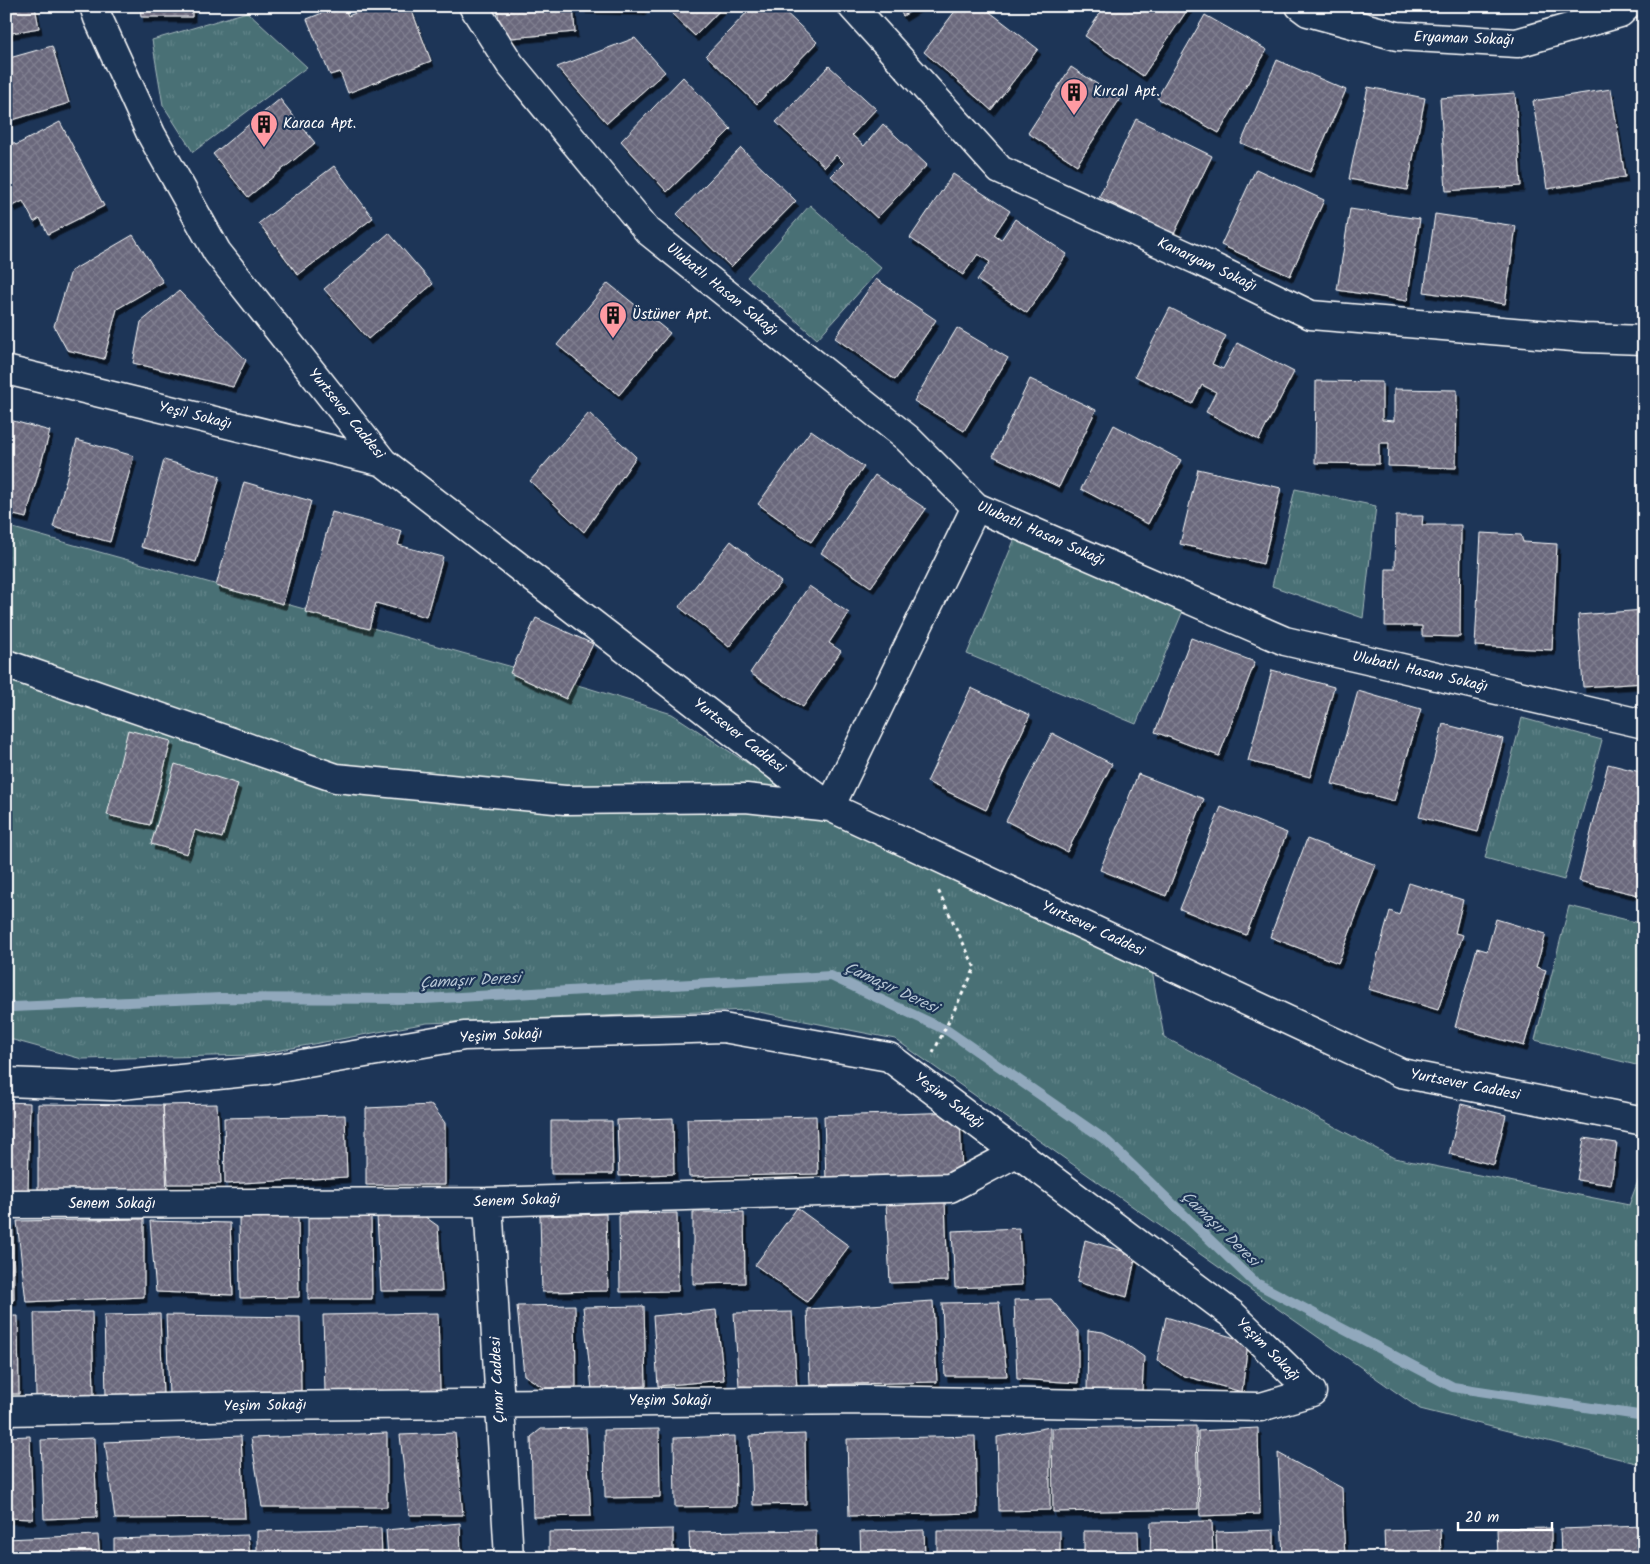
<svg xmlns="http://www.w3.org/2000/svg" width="1650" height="1564" font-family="Kalam,sans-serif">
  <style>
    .grass { fill: url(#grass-tufts); stroke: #a4b8ba }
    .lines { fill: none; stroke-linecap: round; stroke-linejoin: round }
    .stream { stroke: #91a8bc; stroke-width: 10 }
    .building { fill: url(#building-cross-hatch); stroke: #fff; filter: url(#shadow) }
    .minor-casing { stroke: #fff; stroke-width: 31 }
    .path { stroke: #fff; stroke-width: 3; stroke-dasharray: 4 4; stroke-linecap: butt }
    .minor { stroke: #1d3557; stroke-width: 28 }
    .labels { text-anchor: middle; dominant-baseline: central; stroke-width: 4.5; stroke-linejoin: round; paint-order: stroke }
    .street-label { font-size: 15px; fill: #fff; stroke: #1d3557 }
    .poi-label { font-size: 15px; fill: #fff; stroke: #1d3557; text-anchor: start }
    .water-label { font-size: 16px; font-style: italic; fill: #b6c5d3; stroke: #1d3557 }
  </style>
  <defs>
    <pattern id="grass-tufts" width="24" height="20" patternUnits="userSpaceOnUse" patternTransform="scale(1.25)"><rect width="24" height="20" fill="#487075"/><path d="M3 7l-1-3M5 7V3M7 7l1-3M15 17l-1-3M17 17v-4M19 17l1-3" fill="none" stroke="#63858a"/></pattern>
    <pattern id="building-cross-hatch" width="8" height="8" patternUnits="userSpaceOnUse" patternTransform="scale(1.25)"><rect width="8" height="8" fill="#6a687c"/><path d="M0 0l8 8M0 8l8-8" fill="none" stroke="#807f90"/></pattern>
    <filter id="shadow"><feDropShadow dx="3" dy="5.5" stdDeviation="0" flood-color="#0009"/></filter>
  </defs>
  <rect width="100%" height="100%" fill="#1d3557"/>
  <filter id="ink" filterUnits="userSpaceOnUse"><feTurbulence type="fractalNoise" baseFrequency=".02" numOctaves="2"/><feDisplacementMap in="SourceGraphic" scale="10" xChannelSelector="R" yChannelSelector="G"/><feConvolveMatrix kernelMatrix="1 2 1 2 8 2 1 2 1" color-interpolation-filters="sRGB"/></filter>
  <g filter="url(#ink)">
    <path class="grass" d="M247,12L307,67L193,152L163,105L152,40Z
      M810,205L881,268L817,339L747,277Z
      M1295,489L1376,506L1363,618L1272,586Z
      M6,526L588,688L672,714L841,824L1152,971L1164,1037L1394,1158L1629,1205L1644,1165V1465L1420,1409L895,1039L749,1010L427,1023L254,1055L82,1059L6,1038Z
      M1018,531L1187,601L1136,724L967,654Z
      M1522,718L1602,740L1564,880L1485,858Z
      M1569,906L1644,924V1067L1535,1040Z"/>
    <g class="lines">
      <path class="stream" d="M6,1005L13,1007L221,998L425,999L831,976L948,1031L1107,1141L1254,1282L1453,1387L1638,1415L1644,1419"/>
    </g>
    <path class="building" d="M6,6H35L39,28L6,34Z
      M140,6H192V17H141Z
      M340,6H344L348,16L373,6H410L431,61L348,93L340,72L330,75L307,19Z
      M497,6H573L575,32L501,39Z
      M583,6H643V10L583,8Z
      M675,6H724L695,36L670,12Z
      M753,6H779L817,42L757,104L706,55Z
      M897,6H919L903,16Z
      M959,6H982L1038,49L991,110L924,52Z
      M1105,6H1190L1143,76L1085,36Z
      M1205,15L1267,50L1219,133L1157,98Z
      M635,38L665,72L607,123L557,67Z
      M52,46L69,103L6,122V59Z
      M1277,60L1346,90L1310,172L1241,143Z
      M829,66L876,109L852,135L864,146L883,124L927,165L877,218L831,176L844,163L836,155L825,167L776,122Z
      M1071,67L1120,99L1077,165L1028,133Z
      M683,77L731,129L667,192L621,141Z
      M1368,87L1425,98L1407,190L1349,179Z
      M1611,89L1625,177L1547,189L1533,101Z
      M1515,93L1521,186L1446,191L1440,98Z
      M280,99L315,143L248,197L213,154Z
      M1136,119L1212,156L1174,234L1099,197Z
      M60,122L104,206L48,234L40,218L34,222L23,201L13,206L9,200H6V143L11,141L16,145Z
      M741,148L796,201L731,267L677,214Z
      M334,166L373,218L298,275L259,223Z
      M1256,169L1324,200L1290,276L1221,245Z
      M953,174L1010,211L994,235L1001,240L1015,219L1067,254L1027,313L977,280L990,262L978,254L963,275L910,238Z
      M1350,209L1420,219L1407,301L1337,290Z
      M1435,214L1516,226L1505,304L1424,292Z
      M389,233L433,284L368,339L324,289Z
      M133,235L163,282L117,309L104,359L67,350L54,326L71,271Z
      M876,279L936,320L895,380L835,338Z
      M608,283L670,333L619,395L557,345Z
      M179,291L246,360L233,387L133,363L141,322Z
      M1170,308L1226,336L1212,364L1223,369L1237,343L1294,372L1259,440L1206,412L1216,392L1202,385L1192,404L1135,376Z
      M957,328L1008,358L964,431L914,401Z
      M1030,379L1096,410L1059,487L993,456Z
      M1316,381L1382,382V420L1394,421V389L1457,390L1456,468L1388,466L1389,443H1379V464L1315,463Z
      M589,413L636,457L584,532L530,481Z
      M6,419L50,431L26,518L6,513Z
      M1114,425L1181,460L1148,524L1081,489Z
      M811,430L864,467L811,542L758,504Z
      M77,440L134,456L110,542L53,527Z
      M164,460L220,476L196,562L141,547Z
      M1198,469L1281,488L1263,564L1180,544Z
      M875,475L926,509L871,587L821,553Z
      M244,482L311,501L283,604L216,586Z
      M332,512L402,531L398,545L443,557L426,617L376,603L369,629L305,612Z
      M1396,516H1423L1422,525H1461L1460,637L1422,636V626H1385L1386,569H1395Z
      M1481,533L1521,535L1523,542L1557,544L1552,650L1475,646Z
      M731,541L781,582L729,647L679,607Z
      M809,586L849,613L829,643L841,651L803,707L750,673Z
      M1644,610V683L1583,687L1578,615Z
      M536,618L593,644L566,699L510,673Z
      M1191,638L1255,662L1219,756L1155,732Z
      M1272,670L1334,687L1310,777L1248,761Z
      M971,688L1030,715L986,810L927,782Z
      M1358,691L1421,709L1394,801L1332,784Z
      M1443,724L1503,739L1478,832L1419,817Z
      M128,730L171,741L150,825L107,815Z
      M1052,733L1112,764L1067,852L1006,821Z
      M175,764L238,784L222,838L195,830L187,854L151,844Z
      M1608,764L1644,773V891L1642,896L1579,881Z
      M1138,774L1204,799L1166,896L1100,870Z
      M1221,807L1287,833L1246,935L1180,909Z
      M1307,839L1376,865L1338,963L1270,937Z
      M1409,883L1463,900L1455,933L1463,935L1438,1010L1368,989L1390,911L1399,915Z
      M1496,919L1546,934L1536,967L1546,970L1524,1046L1455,1027L1477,948L1487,951Z
      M6,1102L30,1103L28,1192L6,1191Z
      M38,1104L163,1105L167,1194H38Z
      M217,1104L221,1184H168L163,1105Z
      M1461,1104L1506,1115L1494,1165L1449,1154Z
      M432,1105L445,1123V1185H366V1108Z
      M960,1112L962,1177L826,1181L824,1116Z
      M345,1115L347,1177L225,1184L224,1118Z
      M816,1116L818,1174L689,1177L687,1119Z
      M673,1118L674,1174L619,1176L617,1120Z
      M551,1121H612L613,1174H551Z
      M1584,1138L1617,1143L1611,1185L1577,1180Z
      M945,1201L948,1281L890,1283L886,1203Z
      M797,1208L849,1246L807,1302L755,1265Z
      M693,1212H744L745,1283L693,1284Z
      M677,1213L678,1291L620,1292L619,1214Z
      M421,1214L438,1226L442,1291H381L377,1216Z
      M606,1214L608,1291L542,1292L540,1216Z
      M239,1216H298L299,1297L240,1298Z
      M371,1216L372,1299H308V1217Z
      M144,1219V1297L26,1302L17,1221Z
      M6,1221H13L14,1300H6Z
      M150,1221L230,1223L233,1295L156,1292Z
      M1019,1228L1022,1285L955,1288L952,1231Z
      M1085,1240L1136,1255L1127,1297L1077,1282Z
      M1051,1299L1078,1331V1383L1017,1379L1014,1300Z
      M933,1301L937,1382L810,1385L807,1309Z
      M999,1302L1007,1376H945L942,1303Z
      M575,1305L576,1387L544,1388L524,1375L517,1306Z
      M644,1306L646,1386L592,1389L583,1307Z
      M716,1310L724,1380L658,1386L653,1316Z
      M92,1312L94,1395L36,1396L34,1313Z
      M792,1312L797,1388L739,1386L734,1313Z
      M438,1313L440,1390L325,1392L323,1315Z
      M160,1314L163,1395L106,1396L104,1315Z
      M166,1315L300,1317L301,1391L169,1396Z
      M6,1316H18L19,1394H6Z
      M1166,1317L1248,1342L1242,1392L1181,1375L1157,1360Z
      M1088,1330L1103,1332L1120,1340L1144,1357L1142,1391L1087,1392Z
      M1196,1426L1198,1509L1053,1512L1052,1428Z
      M1050,1427V1510L999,1511L997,1437Z
      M586,1428L591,1516L533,1517L531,1437L541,1429Z
      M1258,1428L1260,1514L1200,1516L1198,1431Z
      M659,1429L660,1497L605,1498L604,1430Z
      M387,1433V1507H262L251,1438Z
      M455,1433L463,1515H409L400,1435Z
      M805,1434L806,1504L753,1505L750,1436Z
      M30,1436L33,1519L6,1518V1437Z
      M241,1436L245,1518L115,1519L105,1442Z
      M735,1436L736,1506L675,1507L674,1438Z
      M975,1436L977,1513L849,1516L847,1439Z
      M94,1438L97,1517L44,1519L41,1440Z
      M1278,1453L1342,1488L1345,1558H1283Z
      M1212,1521L1213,1558H1150L1151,1522Z
      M460,1523L461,1558H388L386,1530Z
      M1644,1526V1558H1561L1560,1529Z
      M381,1528L382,1558H257V1531Z
      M1551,1528V1558H1498L1497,1529Z
      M673,1529V1558H549V1532Z
      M1440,1529L1441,1558H1385L1384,1531Z
      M816,1530V1558H690L689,1532Z
      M924,1530L925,1558H861L860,1532Z
      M1274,1530V1558H1217L1216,1532Z
      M937,1531H1060V1558H937Z
      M1084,1531H1138L1139,1558H1084Z
      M98,1535L100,1558H6V1539Z
      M248,1535L250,1558H114V1539Z"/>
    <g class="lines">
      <g class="minor-casing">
        <path id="minor" d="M94,6L98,18L151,134L217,252L383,462L830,807L1401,1073L1644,1121
          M473,6L510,64L648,231L907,438L976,507L1285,641L1644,724
          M852,6L1000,170L1210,266L1311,315L1585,338L1644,340
          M1300,6L1308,12L1397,36L1517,43L1620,13L1627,6
          M6,370L383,462
          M6,664L336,778L565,800L746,798L830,807L976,507
          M6,1082L112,1086L267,1070L464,1036L723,1028L889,1057L1233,1315L1312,1392L1261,1407L864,1400L261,1406L6,1411
          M488,1202L509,1558
          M6,1204L488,1202L950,1188L1018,1152"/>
      </g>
      <path class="path" d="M933,1053L975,968L938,890"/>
      <use href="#minor" class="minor"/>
    </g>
  </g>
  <defs>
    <g id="building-pin" transform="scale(1.4375)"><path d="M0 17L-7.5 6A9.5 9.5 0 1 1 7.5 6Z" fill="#ff9aa2" stroke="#1d3557"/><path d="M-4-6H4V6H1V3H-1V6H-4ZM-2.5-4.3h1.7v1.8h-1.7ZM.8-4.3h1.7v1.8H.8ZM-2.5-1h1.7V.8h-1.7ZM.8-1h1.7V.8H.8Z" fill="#111"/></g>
  </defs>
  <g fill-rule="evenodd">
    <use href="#building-pin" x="1074" y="92"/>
    <use href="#building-pin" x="264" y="124"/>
    <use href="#building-pin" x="613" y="315"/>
  </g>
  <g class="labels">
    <g class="street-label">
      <text transform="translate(1464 39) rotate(2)">Eryaman Sokağı</text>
      <text transform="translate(1207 265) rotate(25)">Kanaryam Sokağı</text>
      <text transform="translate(722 290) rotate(39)">Ulubatlı Hasan Sokağı</text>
      <text transform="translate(346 414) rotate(51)">Yurtsever Caddesi</text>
      <text transform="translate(195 416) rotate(14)">Yeşil Sokağı</text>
      <text transform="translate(1041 534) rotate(24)">Ulubatlı Hasan Sokağı</text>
      <text transform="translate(1420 672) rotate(13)">Ulubatlı Hasan Sokağı</text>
      <text transform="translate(739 736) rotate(38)">Yurtsever Caddesi</text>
      <text transform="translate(1093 929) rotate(25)">Yurtsever Caddesi</text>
      <text transform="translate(501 1036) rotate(-3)">Yeşim Sokağı</text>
      <text transform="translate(1465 1085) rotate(11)">Yurtsever Caddesi</text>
      <text transform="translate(949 1101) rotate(37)">Yeşim Sokağı</text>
      <text transform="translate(517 1201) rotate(-2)">Senem Sokağı</text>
      <text x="112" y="1204">Senem Sokağı</text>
      <text transform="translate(1268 1350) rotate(45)">Yeşim Sokağı</text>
      <text transform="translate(498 1380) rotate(-93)">Çınar Caddesi</text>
      <text x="670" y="1401">Yeşim Sokağı</text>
      <text transform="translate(265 1406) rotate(-1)">Yeşim Sokağı</text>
    </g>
    <g class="poi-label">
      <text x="1093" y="92">Kırcal Apt.</text>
      <text x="283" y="124">Karaca Apt.</text>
      <text x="632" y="315">Üstüner Apt.</text>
    </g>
    <g class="water-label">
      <text transform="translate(470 981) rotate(-3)">Çamaşır Deresi</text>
      <text transform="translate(891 988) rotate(25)">Çamaşır Deresi</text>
      <text transform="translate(1220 1229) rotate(44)">Çamaşır Deresi</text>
    </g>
  </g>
  <rect width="1650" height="1564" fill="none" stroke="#1d3557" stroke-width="25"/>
  <rect x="12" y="12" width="1625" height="1539" fill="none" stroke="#fff" stroke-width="2" filter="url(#ink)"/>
  <path d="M1458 1522v8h94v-8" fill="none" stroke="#ffffff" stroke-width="2.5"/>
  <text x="1465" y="1522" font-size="15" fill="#ffffff" stroke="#1d3557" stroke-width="4" paint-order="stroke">20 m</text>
</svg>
